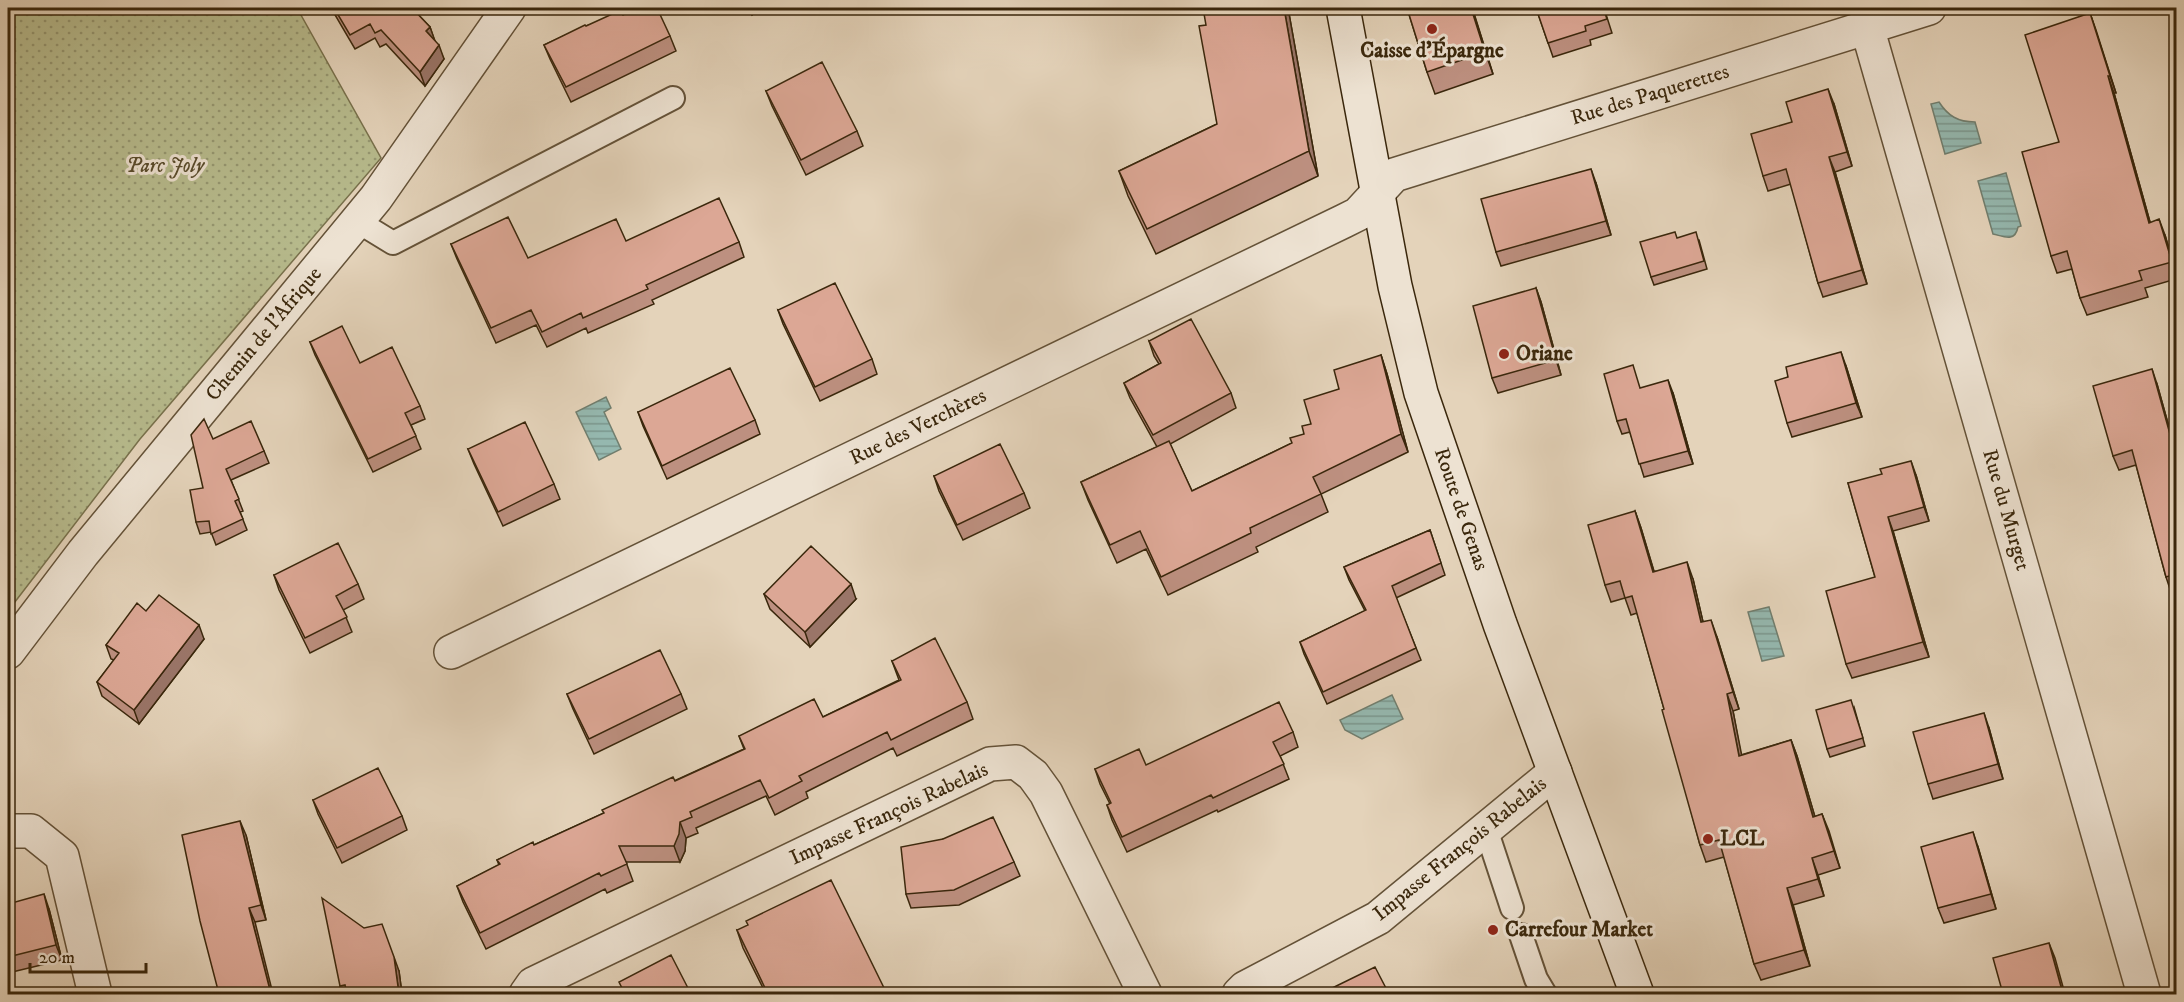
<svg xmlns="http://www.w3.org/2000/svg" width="2184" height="1002" font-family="'IM FELL DW Pica',serif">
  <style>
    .park { fill: url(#park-dots); stroke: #78714c; stroke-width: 1.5 }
    .water { fill: url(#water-rules); stroke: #717e6e; stroke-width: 1.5 }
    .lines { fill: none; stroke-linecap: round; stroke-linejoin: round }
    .lane-casing { stroke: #645238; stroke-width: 26 }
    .street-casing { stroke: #645238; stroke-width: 36 }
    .secondary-casing { stroke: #3a270c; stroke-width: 36 }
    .lane { stroke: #ede2d2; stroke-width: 22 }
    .street { stroke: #ede2d2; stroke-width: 33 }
    .secondary { stroke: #ede2d2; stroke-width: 33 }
    .wall { fill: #bd9080; stroke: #3a270c; stroke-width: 1.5 }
    .shaded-wall { fill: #9a7568; stroke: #3a270c; stroke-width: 1.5 }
    .building { fill: #dca795; stroke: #3a270c; stroke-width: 1.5 }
    .poi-dot { fill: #8f2418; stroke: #ede2d2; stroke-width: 2 }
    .labels { text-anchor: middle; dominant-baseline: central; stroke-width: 6; stroke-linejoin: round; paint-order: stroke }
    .poi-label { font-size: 21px; font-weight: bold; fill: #3a270c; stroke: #ede2d2; text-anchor: start }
    .street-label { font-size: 21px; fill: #3a270c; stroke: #ede2d2 }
    .park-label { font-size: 21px; font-style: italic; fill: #594c2c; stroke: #ede2d2 }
  </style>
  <defs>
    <pattern id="park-dots" width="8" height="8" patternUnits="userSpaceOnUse" patternTransform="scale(1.5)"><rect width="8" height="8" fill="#b7bb8d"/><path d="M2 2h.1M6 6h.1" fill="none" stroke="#969872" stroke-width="1.8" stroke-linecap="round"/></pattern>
    <pattern id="water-rules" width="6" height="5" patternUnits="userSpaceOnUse" patternTransform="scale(1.5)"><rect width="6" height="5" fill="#95b8af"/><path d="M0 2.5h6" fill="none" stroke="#7b968d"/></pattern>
  </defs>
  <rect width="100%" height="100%" fill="#e4d3ba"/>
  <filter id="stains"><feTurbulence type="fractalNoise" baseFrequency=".00333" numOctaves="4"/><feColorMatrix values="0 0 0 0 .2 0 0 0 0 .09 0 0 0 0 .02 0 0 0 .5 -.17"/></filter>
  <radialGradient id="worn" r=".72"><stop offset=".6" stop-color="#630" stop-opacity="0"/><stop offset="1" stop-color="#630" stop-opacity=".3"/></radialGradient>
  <path class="park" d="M8,8H297L381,158L140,439L8,611Z"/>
  <path class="water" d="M1939,102C1948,116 1958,122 1975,122L1981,143L1945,154L1931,104Z
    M2006,173L2021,226L2018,227C2015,243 2003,236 1993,234L1978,181Z
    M606,397L611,408L604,412L621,449L599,460L576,412Z
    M1769,607L1784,656L1762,661L1748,612Z
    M1392,695L1403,719L1362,739L1345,730L1340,720Z"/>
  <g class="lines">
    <g class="lane-casing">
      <path id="lane" d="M357,221L393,243L673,98
        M1486,829L1512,908
        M1521,935L1536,979L1545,994"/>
    </g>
    <g class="street-casing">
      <path id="street" d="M1867,27L2144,994
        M8,652L83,553L376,198L509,8
        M451,652L1344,221L1358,214L1394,175L1929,8
        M8,831H31L62,856L95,994
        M526,994L533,984L990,764L1016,762L1033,775L1046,793L1145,994
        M1239,994L1245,988L1378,918L1555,772"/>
    </g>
    <g class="secondary-casing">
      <path id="secondary" d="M1343,8L1395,286L1421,393L1500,624L1637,994"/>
    </g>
    <use href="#lane" class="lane"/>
    <use href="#street" class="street"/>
    <use href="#secondary" class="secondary"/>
  </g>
  <path class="wall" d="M331,8H412L430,27L434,39L444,59L425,86L386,44L380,47L375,38L355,49Z
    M747,8H762L752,15Z
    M1288,8L1318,176L1156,254L1128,196L1119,171L1217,124L1206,25Z
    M1407,8H1480L1473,10L1493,74L1435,94L1427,72Z
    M1536,8H1604L1612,33L1590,40L1591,45L1553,57Z
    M2090,13L2116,93H2114L2150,222L2165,235L2176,273V279L2145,288L2148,297L2087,315L2080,298L2072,269L2057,273L2051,256L2059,142Z
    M623,15L670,36L676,51L571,102L550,59L544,45L586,26Z
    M766,91L857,131L863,146L806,175L772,106Z
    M1834,104L1852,166L1835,172L1867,284L1823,297L1818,283L1791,184L1768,191L1763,176Z
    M1596,183L1611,235L1501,266L1496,252Z
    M1677,238L1699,240L1707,269L1654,285L1651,277Z
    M626,241L739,242L744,257L652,300L654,304L588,333L586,328L547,347L536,325L496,343L457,259L451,244L528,258Z
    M1536,288L1541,302L1561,375L1498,393L1492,378Z
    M778,310L872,359L877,374L820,401L783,324Z
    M1149,341L1231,393L1236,408L1170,444L1192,491L1292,443L1304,434L1311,424L1339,389L1381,355L1387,374L1408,452L1321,494L1328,512L1256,547L1258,552L1168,595L1146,549L1117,563L1088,500L1081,482L1157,447L1130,398L1124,383L1159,364L1154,356Z
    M310,342L360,363L420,406L425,419L411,425L421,449L373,472L315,355Z
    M1846,366L1862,417L1792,437L1787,423Z
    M2157,384L2176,452V590L2171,592L2166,577L2136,465L2119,470L2113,456Z
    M1673,393L1693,464L1644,477L1630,432L1622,434L1617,421Z
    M638,412L755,420L760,434L667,479L643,426Z
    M213,439L264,451L269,463L231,480L243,511L240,512L247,530L216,545L211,532L200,534L196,522Z
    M468,449L554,484L560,499L503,526L474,464Z
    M1916,475L1929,521L1893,531L1929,657L1852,678L1846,664L1875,577L1848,483Z
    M934,476L1024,493L1030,508L963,540L939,491Z
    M1635,511L1641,528L1654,571L1693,579L1703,622L1717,637L1739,709L1733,711L1741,755L1791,740L1797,756L1815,817L1822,814L1840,868L1818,875L1824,896L1793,905L1810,966L1761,980L1754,964L1724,857L1706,862L1700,845L1664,709L1637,613L1631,615L1625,598L1611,602L1605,585Z
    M1430,530L1445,575L1396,598L1421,660L1327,704L1304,654L1300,642L1365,611L1349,580L1344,567Z
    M274,575L358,584L364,599L343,610L352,632L310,653L279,590Z
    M764,594L856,599L810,647L770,609Z
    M146,611L204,639L139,724L102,696L97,682L114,660L111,659L106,645Z
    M892,661L967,702L973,719L897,756L893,748L806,792L808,798L775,815L766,796L696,828L698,833L686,838L685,851L680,862H626L633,881L607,893L605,889L486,949L463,902L457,886L499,865L497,860L534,845L744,749L739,736L823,717L899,680Z
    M567,694H681L687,709L594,754L573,709Z
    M1854,707L1865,746L1830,757L1827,749Z
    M1989,728L2003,779L1933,799L1928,784Z
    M1293,732L1298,747L1280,756L1289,779L1218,812L1217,810L1127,852L1112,820L1107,805L1110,804L1100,784L1095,769L1146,765Z
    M313,800L402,816L407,830L342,863L318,814Z
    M246,835L266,920L255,922L219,994Z
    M943,839L1014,862L1020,876L959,905L911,908L906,894Z
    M1978,847L1996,909L1944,923L1938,908Z
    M8,904L49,909L62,960L8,973Z
    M737,930L887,994H766L743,948Z
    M399,971L402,994H343L340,986Z"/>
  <path class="shaded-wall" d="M750,8H762L752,15Z
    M1284,8H1288L1318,176L1309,151Z
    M1471,8H1472L1493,74L1485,52Z
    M2090,13L2096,30L2116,93L2110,76Z
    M430,27L435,41L426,31Z
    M439,45L444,59L425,86L420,72Z
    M2108,76L2114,93L2155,240L2149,223Z
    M1828,89L1834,104L1852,166L1847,152Z
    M1829,157L1835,172L1867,284L1862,270Z
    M1591,169L1596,183L1611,235L1606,221Z
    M2159,219L2165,235L2176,274L2172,262Z
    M1536,288L1541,302L1561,375L1556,360Z
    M1841,352L1846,366L1862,417L1856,403Z
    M1381,355L1387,374L1408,452L1401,434Z
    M2152,369L2157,384L2176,452V456Z
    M1668,380L1673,393L1693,464L1688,451Z
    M1911,461L1916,475L1929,521L1924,507Z
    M1635,511L1641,528L1659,589L1653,572Z
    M1888,517L1893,531L1929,657L1923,642Z
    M1687,562L1693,579L1707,639L1701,622Z
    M851,584L856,599L810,647L805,632Z
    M1711,620L1717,637L1739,709L1733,692Z
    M199,625L204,639L139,724L134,710Z
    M1727,694L1733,711L1745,772L1739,756Z
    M1984,713L1989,728L2003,779L1998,764Z
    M1791,740L1797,756L1820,834L1813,817Z
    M1822,814L1829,831L1840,868L1834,851Z
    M240,821L246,835L266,920L261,905Z
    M680,822L686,838L685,851L680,862L674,846Z
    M1973,832L1978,847L1996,909L1991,894Z
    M1812,858L1818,875L1824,896L1818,879Z
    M1787,888L1793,905L1810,966L1804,950Z
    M44,894L49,909L62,960L56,945Z
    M249,908L255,922L273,994H271Z
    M2049,943L2055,958L2065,994H2063Z
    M394,957L399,971L402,994H399Z"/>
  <path class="building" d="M334,8H412L430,27L426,31L439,45L420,72L381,30L375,33L370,24L350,35Z
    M638,8H657L670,36L566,87L544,45L585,25L586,26L621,10L623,15Z
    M1203,8H1284L1309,151L1147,229L1119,171L1217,124L1199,26L1206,25Z
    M1407,8H1471L1485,52L1427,72Z
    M1536,8H1603L1607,19L1585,26L1586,31L1548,43Z
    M2090,13L2110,76H2108L2149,223L2159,219L2172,262L2139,271L2142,280L2080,298L2067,251L2051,256L2022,152L2059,142L2025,35Z
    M822,62L857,131L801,160L766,91Z
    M1828,89L1847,152L1829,157L1862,270L1818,283L1786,169L1763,176L1751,134L1792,122L1786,102Z
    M1591,169L1606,221L1496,252L1481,199Z
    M719,198L739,242L646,285L648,289L583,318L581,313L542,332L531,310L491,328L451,244L508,217L528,258L616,219L626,241Z
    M1675,232L1677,238L1696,232L1704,261L1651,277L1640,242Z
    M835,283L872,359L815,387L778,310Z
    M1536,288L1556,360L1492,378L1473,306Z
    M1191,319L1231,393L1153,435L1124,383L1161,363L1149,341Z
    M342,326L360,363L392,347L420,406L405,413L416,436L368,459L310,342Z
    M1841,352L1856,403L1787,423L1775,381L1788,377L1786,367Z
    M1381,355L1401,434L1313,477L1321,494L1250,528L1251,533L1161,577L1140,531L1110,545L1081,482L1169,441L1192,491L1292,443L1290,438L1304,434L1302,426L1311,424L1304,400L1339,389L1334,370Z
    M1633,365L1640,388L1668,380L1688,451L1639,464L1626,419L1617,421L1604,374Z
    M730,368L755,420L662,466L638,412Z
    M2152,369L2176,456V574L2166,577L2132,450L2113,456L2093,386Z
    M204,419L213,439L251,421L264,451L226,469L239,499L235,501L243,519L211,534L209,521L196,522L190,490L203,488L191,435Z
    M525,422L554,484L498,512L468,449Z
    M1000,444L1024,493L957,525L934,476Z
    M1911,461L1924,507L1888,517L1923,642L1846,664L1826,591L1875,577L1848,483L1882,474L1880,469Z
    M1635,511L1653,572L1687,562L1701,622L1711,620L1733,692L1727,694L1739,756L1791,740L1813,817L1822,814L1834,851L1812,858L1818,879L1787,888L1804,950L1754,964L1719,840L1700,845L1662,710L1664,709L1632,596L1625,598L1620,581L1605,585L1588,525Z
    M1430,530L1441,563L1392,586L1416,648L1323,692L1300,642L1366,610L1344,567Z
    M338,543L358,584L336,596L347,617L305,638L274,575Z
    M811,546L851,584L805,632L764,594Z
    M159,595L199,625L134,710L97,682L119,653L106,645L137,603L146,611Z
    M935,638L967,702L891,740L887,732L799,776L802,781L769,798L760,780L690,812L692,817L680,822L679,834L674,846H619L627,864L601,876L599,873L480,933L457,886L500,864L497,860L533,842L534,845L604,813L602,810L673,777L675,781L745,749L739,736L814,699L823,717L901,680L892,661Z
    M660,650L681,694L589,739L567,694Z
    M1851,700L1863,738L1827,749L1816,710Z
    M1279,702L1293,732L1273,742L1284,764L1213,798L1211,795L1122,837L1107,805L1111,803L1095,769L1139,749L1146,765Z
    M1984,713L1998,764L1928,784L1913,732Z
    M378,768L402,816L337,848L313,800Z
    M993,817L1014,862L954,890L906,894L901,847L943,839Z
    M240,821L261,905L249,908L271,994H219L200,921L182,835Z
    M1973,832L1991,894L1938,908L1921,847Z
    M831,880L887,994H768L737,930L748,925L746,921Z
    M44,894L56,945L8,957V904Z
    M322,898L364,928L382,924L394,957L399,994H347L345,985L340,986Z
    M2049,943L2063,994H2003L1993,958Z
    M671,955L691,994H625L619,982Z
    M1375,967L1389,994H1320Z"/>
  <g class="poi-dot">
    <circle cx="1432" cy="29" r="6"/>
    <circle cx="1504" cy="354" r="6"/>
    <circle cx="1708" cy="839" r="6"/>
    <circle cx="1493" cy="930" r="6"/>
  </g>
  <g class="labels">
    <g class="poi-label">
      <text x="1432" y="51" text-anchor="middle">Caisse d'Épargne</text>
      <text x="1516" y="354">Oriane</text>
      <text x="1720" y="839">LCL</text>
      <text x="1505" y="930">Carrefour Market</text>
    </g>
    <g class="street-label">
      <text transform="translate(1650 95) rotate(-17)">Rue des Paquerettes</text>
      <text transform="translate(264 334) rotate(-50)">Chemin de l'Afrique</text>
      <text transform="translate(918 427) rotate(-26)">Rue des Verchères</text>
      <text transform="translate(1461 509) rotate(71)">Route de Genas</text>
      <text transform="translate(2006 510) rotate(74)">Rue du Murget</text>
      <text transform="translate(889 814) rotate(-25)">Impasse François Rabelais</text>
      <text transform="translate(1460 849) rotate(-39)">Impasse François Rabelais</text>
    </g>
    <g class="park-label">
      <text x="165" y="166">Parc Joly</text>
    </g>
  </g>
  <rect width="2184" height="1002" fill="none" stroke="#e4d3ba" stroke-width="30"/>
  <rect x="9" y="9" width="2166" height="984" fill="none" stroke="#3a270c" stroke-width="3"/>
  <rect x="15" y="15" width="2154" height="972" fill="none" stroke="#3a270c" stroke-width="1.5"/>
  <path d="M30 963v9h116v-9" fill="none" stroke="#3a270c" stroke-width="3"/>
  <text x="39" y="963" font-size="18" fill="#3a270c" stroke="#ede2d2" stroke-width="4.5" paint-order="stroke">20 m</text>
  <rect width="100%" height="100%" filter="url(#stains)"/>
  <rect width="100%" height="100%" fill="url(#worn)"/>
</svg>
